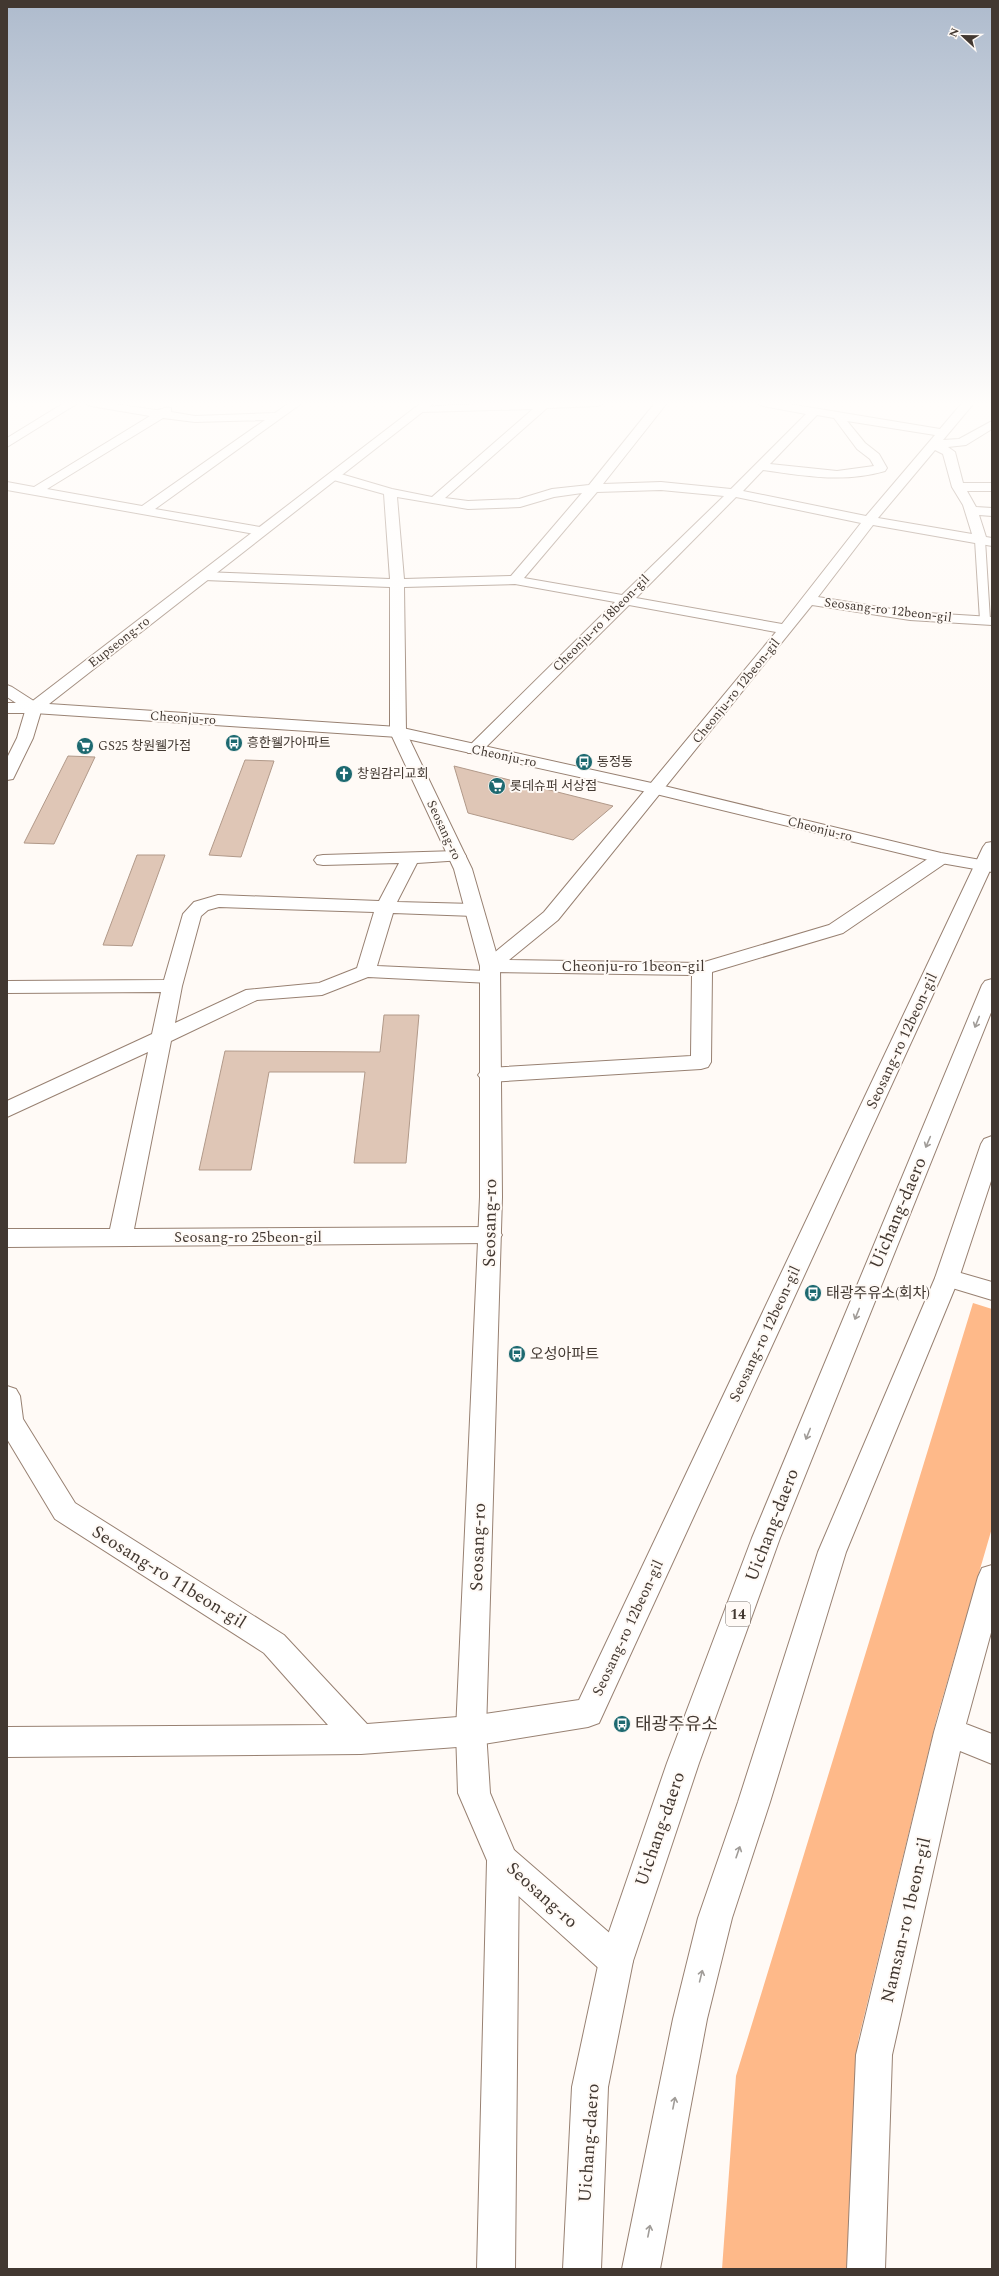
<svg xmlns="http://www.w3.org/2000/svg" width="999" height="2276" font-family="Spectral,'Noto Sans KR',serif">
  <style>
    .green { fill: #feb989 }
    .building { fill: #dfc6b6; stroke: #b19989 }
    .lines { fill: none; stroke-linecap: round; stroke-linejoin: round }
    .service-casing { stroke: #988172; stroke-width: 2 }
    .minor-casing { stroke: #988172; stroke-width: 2 }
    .tertiary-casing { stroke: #988172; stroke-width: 2 }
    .secondary-casing { stroke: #988172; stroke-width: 2 }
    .primary-casing { stroke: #988172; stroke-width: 2 }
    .service { fill: #fff; fill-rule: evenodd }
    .minor { fill: #fff; fill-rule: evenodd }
    .tertiary { fill: #fff; fill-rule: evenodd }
    .secondary { fill: #fff; fill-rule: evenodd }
    .primary { fill: #fff; fill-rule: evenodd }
    .oneway { stroke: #a09c98 }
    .labels { text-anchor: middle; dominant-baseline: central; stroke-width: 4; stroke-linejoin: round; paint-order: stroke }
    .far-street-label { font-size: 13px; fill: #423831; stroke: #fffaf6 }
    .far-poi-label { font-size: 13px; fill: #423831; stroke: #fffaf6; text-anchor: start }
    .shield { fill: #fffaf6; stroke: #7b726c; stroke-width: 1 }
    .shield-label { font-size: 14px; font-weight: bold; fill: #423831 }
    .street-label { font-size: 15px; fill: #423831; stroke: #fffaf6 }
    .poi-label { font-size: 15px; fill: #423831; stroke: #fffaf6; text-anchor: start }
    .near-street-label { font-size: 18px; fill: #423831; stroke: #fffaf6 }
    .near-poi-label { font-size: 18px; fill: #423831; stroke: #fffaf6; text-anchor: start }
  </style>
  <rect width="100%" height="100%" fill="#fffaf6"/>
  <path class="green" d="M973,1303L992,1309V1528L937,1717L858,2041L847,2269H722L736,2076Z"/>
  <path class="building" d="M68,756L95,757L54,844L24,843Z
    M245,760L274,761L241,857L209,855Z
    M454,766L613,806L573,840L468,813Z
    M137,855H165L132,946L103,945Z
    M384,1015H419L406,1163H354L365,1072H269L251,1170H199L225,1051L380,1052Z"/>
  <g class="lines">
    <g class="service-casing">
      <path id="service" d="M980,537L985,540L990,620L985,623L980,620L975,540Z"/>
    </g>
    <g class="minor-casing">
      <path id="minor" d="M64,403H78L7,447V438Z
        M85,403C110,402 132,407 156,410C162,410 165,406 171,408V412L195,416L275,413L289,403H302L155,509L260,527L265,528L267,531L265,534L260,535L7,490V482L34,487L150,416L91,406ZM163,418L195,422L265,420L142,506L47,489Z
        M502,403H604L598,406L547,408L445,498L468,501L519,499L552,489L589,485L655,403H667L603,484L661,482L731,489L806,414L763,406L757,403H783L940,429L962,403H974L943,440L959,439L992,421V429L966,445L948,447L955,452L963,483H992V491H967L976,507L992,508V516L979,515L986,537L992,538V546L873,525L818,597L910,612L992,617V625L910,620L812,605L558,920L509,960L701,963L829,925L935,854H947L950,858L947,862L843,933L712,972L711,1062L708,1067L701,1069L489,1082L482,1080L478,1075L482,1070L489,1068L691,1056L692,975L494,972L500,977L497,981L490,983L368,977L322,995L257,1000L171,1041L134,1229L490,1227L498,1229L502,1235L498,1241L490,1243L7,1247V1229H110L148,1052L7,1117V1101L152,1034L161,992L7,993V981L164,980L183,914L194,902L218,895L379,901L399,863L323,865L317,864L314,860L317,856L323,855L457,851L463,852L466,856L463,860L417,863L397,902L474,904L481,906L483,910L481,914L474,916L393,913L377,966L486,971L480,966L483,962L544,912L776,632L629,605L480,753H468L466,750L468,747L615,602L515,584L404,587L406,732L404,735H392L390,732V587L204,580L197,576L204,572L390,579L384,494L330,479L328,476L334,472L392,489L432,497L533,409L422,412L418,411L416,409L418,407ZM817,415L834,418L857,449L870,459L874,466L837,471L770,464ZM847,421L935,435L866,516L743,491L763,470C805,476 844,483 885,471L887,468L879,454L865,443ZM935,450L943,454L952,487L963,505L972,534L878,518ZM661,490L724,496L622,595L524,578L597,492ZM582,493L511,576L404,579L397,497L468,509L520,507L554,497ZM736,497L861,523L782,624L636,598ZM219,907L374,912L357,968L319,983L246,990L175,1023L182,986L201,916L208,910Z
        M34,703L40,705L42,708L33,738L15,775L13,779L7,780V758L17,738L26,708L28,705Z
        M992,842V866L599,1723L588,1727L471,1746L361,1754L7,1757V1727L328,1725L264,1653L55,1519L7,1439V1386L16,1389L20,1396L23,1419L75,1503L284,1635L367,1724L471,1716L579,1700L983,847L986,843Z
        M947,1269L992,1282V1300L939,1284L935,1278L939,1272Z
        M992,1565V1629L966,1724L992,1734V1764L960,1751L892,2055L885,2269H847L856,2055L934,1732L978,1577L982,1568Z
        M503,1845L514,1850L519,1861L515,2269H477L487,1861L492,1850Z"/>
    </g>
    <g class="tertiary-casing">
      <path id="tertiary" d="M7,685L12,687L40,705L42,708L40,711H28L7,697Z
        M398,727L404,729L406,732L472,869L500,966L502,1197L486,1731L490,1793L514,1850L628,1949L633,1961L628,1973L616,1978L604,1973L492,1872L458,1793L456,1731L480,1197V966L454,869L390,732L392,729Z"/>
    </g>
    <g class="secondary-casing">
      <path id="secondary" d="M421,403H434L49,704L398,727L656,784L941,853L992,862V872L941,863L656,794L398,737L34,713H7V703H30Z"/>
    </g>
    <g class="primary-casing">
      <path id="primary" d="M992,979V1010L780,1538L699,1763L633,1961L608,2087L601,2269H563L572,2087L599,1961L667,1763L752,1538L982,985L985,981Z
        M992,1136V1178L959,1278L846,1552L770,1802L732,1918L707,2019L660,2269H622L673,2019L698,1918L738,1802L818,1552L935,1278L981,1144L984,1139Z"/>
    </g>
    <use href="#service" class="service"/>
    <use href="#minor" class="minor"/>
    <use href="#tertiary" class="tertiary"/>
    <use href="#secondary" class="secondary"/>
    <use href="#primary" class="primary"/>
  </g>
  <defs><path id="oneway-shaft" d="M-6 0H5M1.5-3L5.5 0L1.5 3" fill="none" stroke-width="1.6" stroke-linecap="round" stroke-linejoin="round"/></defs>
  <g class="oneway">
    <use href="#oneway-shaft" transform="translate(977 1022) rotate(112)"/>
    <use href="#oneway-shaft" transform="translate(928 1142) rotate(113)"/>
    <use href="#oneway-shaft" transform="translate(857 1314) rotate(112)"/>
    <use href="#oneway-shaft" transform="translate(808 1434) rotate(112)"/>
    <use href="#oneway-shaft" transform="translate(738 1852) rotate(-71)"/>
    <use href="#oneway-shaft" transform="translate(701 1976) rotate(-76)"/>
    <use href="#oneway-shaft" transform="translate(674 2103) rotate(-79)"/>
    <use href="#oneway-shaft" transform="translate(649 2231) rotate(-79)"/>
  </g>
  <linearGradient id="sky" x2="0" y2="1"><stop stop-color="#aebbcd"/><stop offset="0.56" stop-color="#fffdfb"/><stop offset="1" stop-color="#fffdfb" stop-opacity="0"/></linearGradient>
  <rect width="999" height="721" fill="url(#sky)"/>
  <defs>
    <g id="bus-disc" transform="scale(0.9)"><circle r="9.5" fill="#1d6970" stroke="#fffaf6"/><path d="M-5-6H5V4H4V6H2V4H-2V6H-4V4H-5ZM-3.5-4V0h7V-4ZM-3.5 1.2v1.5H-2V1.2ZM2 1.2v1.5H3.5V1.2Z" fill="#fff"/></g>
    <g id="supermarket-disc" transform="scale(0.9)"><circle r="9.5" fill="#1d6970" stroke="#fffaf6"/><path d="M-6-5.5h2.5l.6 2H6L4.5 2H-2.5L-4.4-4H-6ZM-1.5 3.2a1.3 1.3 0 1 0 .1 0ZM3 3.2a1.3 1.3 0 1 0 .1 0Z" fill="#fff"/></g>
    <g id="church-disc" transform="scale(0.9)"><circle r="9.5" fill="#1d6970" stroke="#fffaf6"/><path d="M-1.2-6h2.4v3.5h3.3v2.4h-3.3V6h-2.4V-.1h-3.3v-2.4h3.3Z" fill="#fff"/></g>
  </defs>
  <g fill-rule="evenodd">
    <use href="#bus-disc" x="234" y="743"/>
    <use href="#supermarket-disc" x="85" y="746"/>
    <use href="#bus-disc" x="584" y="762"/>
    <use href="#church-disc" x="344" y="774"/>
    <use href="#supermarket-disc" x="497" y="786"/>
    <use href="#bus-disc" x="813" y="1293"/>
    <use href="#bus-disc" x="517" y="1354"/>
    <use href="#bus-disc" x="622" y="1724"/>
  </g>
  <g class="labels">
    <g class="far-street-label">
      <text transform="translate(888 610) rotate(7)">Seosang-ro 12beon-gil</text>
      <text transform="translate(601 623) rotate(-45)">Cheonju-ro 18beon-gil</text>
      <text transform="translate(119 642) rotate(-38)">Eupseong-ro</text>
      <text transform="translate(736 691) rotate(-51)">Cheonju-ro 12beon-gil</text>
      <text transform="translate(183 718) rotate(4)">Cheonju-ro</text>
      <text transform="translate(504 756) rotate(12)">Cheonju-ro</text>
      <text transform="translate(820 829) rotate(14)">Cheonju-ro</text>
      <text transform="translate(444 830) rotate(65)">Seosang-ro</text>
    </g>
    <g class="far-poi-label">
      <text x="247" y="743">흥한웰가아파트</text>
      <text x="98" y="746">GS25 창원웰가점</text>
      <text x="597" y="762">동정동</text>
      <text x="357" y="774">창원감리교회</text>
      <text x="510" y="786">롯데슈퍼 서상점</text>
    </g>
    <rect class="shield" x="726" y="1602" width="24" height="24" rx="3"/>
    <g class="shield-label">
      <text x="738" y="1614">14</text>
    </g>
    <g class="street-label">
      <text x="633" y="966">Cheonju-ro 1beon-gil</text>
      <text transform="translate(902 1041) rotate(-65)">Seosang-ro 12beon-gil</text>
      <text x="248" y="1237">Seosang-ro 25beon-gil</text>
      <text transform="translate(765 1334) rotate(-65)">Seosang-ro 12beon-gil</text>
      <text transform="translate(628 1628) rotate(-65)">Seosang-ro 12beon-gil</text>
    </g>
    <g class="poi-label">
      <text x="826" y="1293">태광주유소(회차)</text>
      <text x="530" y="1354">오성아파트</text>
    </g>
    <g class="near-street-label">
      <text transform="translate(898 1213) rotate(-67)">Uichang-daero</text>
      <text transform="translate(490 1223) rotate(-89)">Seosang-ro</text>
      <text transform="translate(772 1525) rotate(-69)">Uichang-daero</text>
      <text transform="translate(478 1547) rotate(-88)">Seosang-ro</text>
      <text transform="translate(169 1577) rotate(32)">Seosang-ro 11beon-gil</text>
      <text transform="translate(660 1829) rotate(-71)">Uichang-daero</text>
      <text transform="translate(542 1895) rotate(42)">Seosang-ro</text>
      <text transform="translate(906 1920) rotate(-77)">Namsan-ro 1beon-gil</text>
      <text transform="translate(589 2143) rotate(-86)">Uichang-daero</text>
    </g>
    <g class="near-poi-label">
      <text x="635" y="1724">태광주유소</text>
    </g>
  </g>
  <rect width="999" height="2276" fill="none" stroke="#423831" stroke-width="16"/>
  <g transform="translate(963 36) rotate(292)" stroke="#fffaf6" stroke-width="3" paint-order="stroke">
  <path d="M0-3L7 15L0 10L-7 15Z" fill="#423831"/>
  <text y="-6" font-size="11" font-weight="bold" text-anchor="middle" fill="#423831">N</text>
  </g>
</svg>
